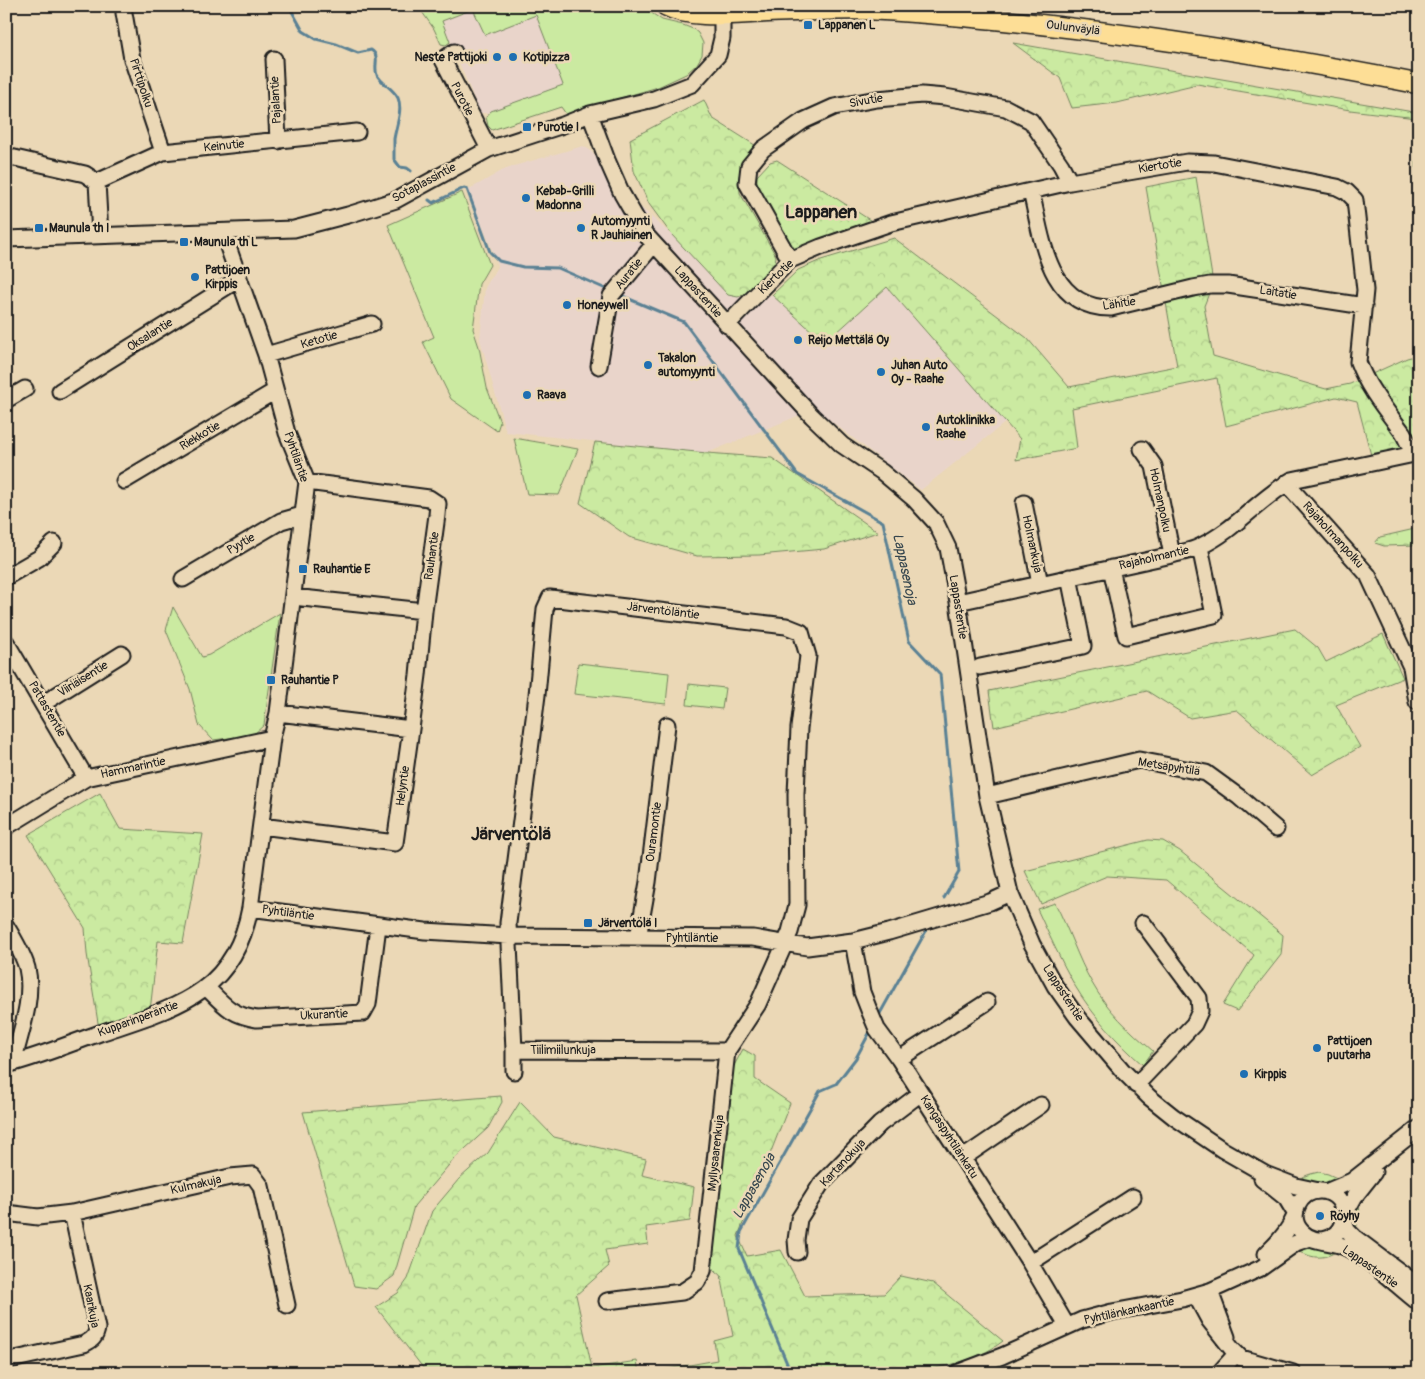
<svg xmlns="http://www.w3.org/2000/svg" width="1425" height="1379" font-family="Pangolin,sans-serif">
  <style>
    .built { fill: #e9d4ca }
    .green { fill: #cbeaa1; stroke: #74835e }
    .forest { fill: url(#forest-crowns); stroke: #74835e }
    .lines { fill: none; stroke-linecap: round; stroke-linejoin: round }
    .stream { stroke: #5a8194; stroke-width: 3 }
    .minor-casing { stroke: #1c1c1c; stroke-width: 19 }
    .major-casing { stroke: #1c1c1c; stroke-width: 22 }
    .minor { stroke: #ebd8b6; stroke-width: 15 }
    .major { stroke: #fdde96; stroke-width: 19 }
    .poi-dot { fill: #1f6fb2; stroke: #ebd8b6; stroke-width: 2 }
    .labels { text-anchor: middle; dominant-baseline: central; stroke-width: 5; stroke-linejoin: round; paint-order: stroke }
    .poi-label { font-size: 12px; font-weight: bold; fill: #1c1c1c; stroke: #ebd8b6; text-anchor: start }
    .street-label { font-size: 12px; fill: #1c1c1c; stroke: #ebd8b6 }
    .water-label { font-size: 14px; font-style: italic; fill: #36464e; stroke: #ebd8b6 }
    .district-label { font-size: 18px; font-weight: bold; fill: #1c1c1c; stroke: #ebd8b6 }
  </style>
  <defs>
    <pattern id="forest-crowns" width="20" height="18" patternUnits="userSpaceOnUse" patternTransform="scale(1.25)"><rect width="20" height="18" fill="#cbeaa1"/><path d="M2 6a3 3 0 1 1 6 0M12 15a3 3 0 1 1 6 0" fill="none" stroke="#aec88a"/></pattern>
  </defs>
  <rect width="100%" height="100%" fill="#ebd8b6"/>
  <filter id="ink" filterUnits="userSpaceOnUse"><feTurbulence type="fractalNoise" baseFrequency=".02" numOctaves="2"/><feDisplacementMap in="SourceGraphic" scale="10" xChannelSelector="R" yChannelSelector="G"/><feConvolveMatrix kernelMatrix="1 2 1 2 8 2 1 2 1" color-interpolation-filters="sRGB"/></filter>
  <g filter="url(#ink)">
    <path class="built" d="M474,9L486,35L536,14L564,85L487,113H480L442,21Z
      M583,146L590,150L630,198L671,234L728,295L738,297L772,295L825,343L887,287L1006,422L921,490L815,409L707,453L506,432L480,339L485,288L498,265L468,190L507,168Z"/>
    <path class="green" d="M420,6H641L662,20L683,25L693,29L698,33L703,43L702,55L697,64L686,74L658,87L566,114L561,107L492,130L488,126L486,117L491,111L563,85L536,15L485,35L473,9L442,21L450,42L446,45L441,44L434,29L420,9Z
      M462,192L490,265L479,284L473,329L479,347L487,388L500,422L497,431L451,399L423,342L434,337L388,225Z
      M514,438L578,449L559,495L527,494Z
      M173,607L202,657L209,655L280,613L264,725L253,735L213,740L199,725L190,689L166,630Z
      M578,663L669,673L666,704L574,694Z
      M689,684L725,688L722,709L687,705Z
      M1055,903C1069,929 1077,957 1092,983C1107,1010 1130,1031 1153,1051L1143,1065C1117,1042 1093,1016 1075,986C1061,961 1049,935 1037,909Z
      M1319,1172L1328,1174L1339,1179L1326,1185L1297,1182C1303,1175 1311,1174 1319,1172Z
      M1359,1203L1360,1216L1355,1231L1352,1227L1350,1214Z
      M1308,1245L1337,1251C1324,1260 1310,1259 1297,1249Z"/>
    <path class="forest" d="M1013,43L1419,113V280L1416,277V118L1350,110L1197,84L1117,103L1072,108L1060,78Z
      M704,100L712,118L761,149L744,162L739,176L740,193L776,256L774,268L753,290L738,297L728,295L671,234L649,204L634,171L630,139Z
      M777,160L876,224L795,252L782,235L757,190V176L770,162Z
      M1196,177L1213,283L1204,306L1213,356L1326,389L1350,384L1407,358L1419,355V448L1372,459L1357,402L1336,397L1226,426L1217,378L1072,408L1077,448L1016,460L1020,439L887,287L825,343L772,295L798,270L821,260L894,238L1027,338L1069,387L1177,366L1146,187Z
      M595,442L707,453L772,458L878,532L824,549L759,555L697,556L629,537L580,503Z
      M1419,528V547L1416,545L1384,546L1375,543L1380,537Z
      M1295,629L1318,648L1326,662L1383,634L1403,678L1336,705L1360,747L1312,775L1237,710L1190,718L1147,691L994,727L989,691Z
      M100,793L120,829L203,834L183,943L158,941L150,1011L99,1029L87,954L85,928L28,835Z
      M1148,840L1163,841L1180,851L1283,935L1281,955L1237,1011L1223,1005L1254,955L1166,880L1107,876L1041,904L1025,871Z
      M743,1049L755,1056V1079L790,1103L738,1236L747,1256L781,1250L805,1296L884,1294L901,1276L933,1283L1003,1341C975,1363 938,1368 904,1373H645L717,1360L714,1341L733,1336L721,1275L711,1267L730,1073Z
      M501,1096L502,1102L488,1128L454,1159L414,1206L394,1276L376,1289L354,1286L303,1112Z
      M520,1102L554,1137L646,1159L642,1175L694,1187L690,1221L646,1227L648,1244L605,1250L609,1266L576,1295L592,1368L637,1361L639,1373H556L424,1369L376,1307L398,1293L408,1279L432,1211L459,1179L488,1153Z"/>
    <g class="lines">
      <path class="stream" d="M289,6L303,31L316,39L336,44L358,53L371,50C381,56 373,66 377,75C382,84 393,88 398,98C403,110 396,126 394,139C394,146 394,152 394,159L400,167L407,168L411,171
        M429,200L433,203L464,188L467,189L490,252L499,261L523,267L558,268L606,289
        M622,296L684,322L797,474L883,522L909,641L940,674L959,872L944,898
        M878,1017L926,931
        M791,1373L739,1249L741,1232L820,1091L836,1084L856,1058L871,1030"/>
      <g class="minor-casing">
        <path id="minor" d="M124,13L132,59L163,152
          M454,52L443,60L489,149
          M274,59L278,141
          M590,114L607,160L622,194L645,234L812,416L842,445L882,472L914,499L936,523L948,548L958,602L987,796L1010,893L1032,944L1055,986L1077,1017L1123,1071L1149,1097L1174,1117L1223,1150L1265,1174L1296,1186L1319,1191
          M6,156L85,174L97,182L100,235
          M97,182L163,152L357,132
          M1031,191C1042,238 1048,309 1111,308L1193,288L1210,285H1228L1364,306
          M227,232V244L266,355L287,433L307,482L278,713L272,738L250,908L425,931L509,936L753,938L807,947L853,941L889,932L990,902L1010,893
          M6,239L294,229L348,215L396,200L489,149L563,125L590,114L654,99L692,84L718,55L722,38V14
          M790,260L747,183L749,166L763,149L803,121L834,107L877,99L922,95L945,97L1006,108L1031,121L1061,165L1070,182
          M727,325L790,260L821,247L891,223L969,205L1070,182L1187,162L1214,163L1337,187L1347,192L1355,200L1365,290L1358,362C1368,389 1387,411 1403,433C1407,440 1410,448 1414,454
          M266,355L372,324
          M599,366L611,296L654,244
          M60,391L239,279
          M6,400L25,389
          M1142,449L1154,466L1172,555
          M124,481L275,391
          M1286,483L1368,575L1411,667L1417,702
          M1024,503L1040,584
          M1111,568L1126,636L1214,615L1200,547
          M6,577L39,558L54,543
          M183,579L281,521L302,515
          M293,597L424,611L437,515L438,504L429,498L307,482
          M958,602L1172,555C1182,552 1192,551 1201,546C1235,530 1259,499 1292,480L1419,453
          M6,642L86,778
          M980,667L1083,646L1069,577
          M44,703L122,654
          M411,729L418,675L424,611
          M987,796L1139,760L1206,773L1239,797L1276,829
          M261,826L395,843L411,729L278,713
          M6,827L86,778L272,738
          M6,926C14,939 23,954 27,968C34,999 20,1033 13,1063
          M638,938L648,882L667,725
          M853,941L862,992L869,1010L877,1029L899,1059L1030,1263L1067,1326
          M206,987C224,1005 231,1015 257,1019L363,1013L368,1004L378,926
          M514,1050V1071
          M899,1059L987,1002
          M6,1065C38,1057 69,1044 100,1033C173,1008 234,995 250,908
          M1136,1085L1194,1024L1200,1011L1199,998L1143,923
          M963,1158L1041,1105
          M1262,1179L1286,1198L1295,1213
          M1326,1192L1352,1181L1419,1128
          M6,1213L38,1217L72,1213L230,1177L253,1175L261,1186L287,1305
          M1344,1216L1355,1196L1374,1172
          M1344,1220L1347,1230L1354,1237L1419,1286
          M1318,1240C1351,1240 1352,1193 1321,1191C1299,1190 1287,1217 1302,1232C1312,1243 1332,1241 1345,1247C1368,1257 1398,1287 1419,1303
          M797,1252L796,1240L799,1219L821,1184L880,1124L921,1093
          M1266,1254C1278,1243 1288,1232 1295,1216
          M1030,1263L1133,1197
          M1210,1291L1227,1337
          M1196,1296L1209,1320L1232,1349L1241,1358L1293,1373
          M607,1301L682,1292L697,1282L703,1271L727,1051L758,1004L790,932L797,905L796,794L799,728L808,656L801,632L786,626L550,598L545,609L537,695L508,923L514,1050L727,1051
          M6,1361L84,1344C92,1340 96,1337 97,1328L72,1213
          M957,1373L1002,1356L1082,1320L1112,1312L1182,1299L1210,1291L1261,1268L1296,1243L1311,1238
          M1219,1373L1236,1354"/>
      </g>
      <g class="major-casing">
        <path id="major" d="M666,6C691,19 732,14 760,13C804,11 849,8 893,11C1070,23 1245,50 1419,84"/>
      </g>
      <use href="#minor" class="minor"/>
      <use href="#major" class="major"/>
    </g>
  </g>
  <g class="poi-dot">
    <rect x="803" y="20" width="10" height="10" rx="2.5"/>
    <circle cx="497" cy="57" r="5"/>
    <circle cx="513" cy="57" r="5"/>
    <rect x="522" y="122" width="10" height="10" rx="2.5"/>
    <circle cx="526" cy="198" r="5"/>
    <rect x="34" y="223" width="10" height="10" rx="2.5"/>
    <circle cx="581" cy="228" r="5"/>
    <rect x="179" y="237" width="10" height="10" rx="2.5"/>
    <circle cx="195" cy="277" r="5"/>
    <circle cx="567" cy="305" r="5"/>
    <circle cx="798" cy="340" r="5"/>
    <circle cx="648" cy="365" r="5"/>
    <circle cx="881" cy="372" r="5"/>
    <circle cx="527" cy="395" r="5"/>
    <circle cx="926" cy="427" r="5"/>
    <rect x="298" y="564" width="10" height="10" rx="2.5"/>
    <rect x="266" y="675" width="10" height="10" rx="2.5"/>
    <rect x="583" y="918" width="10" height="10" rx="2.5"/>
    <circle cx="1317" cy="1048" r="5"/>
    <circle cx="1244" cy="1074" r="5"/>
    <circle cx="1320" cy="1216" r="5"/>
  </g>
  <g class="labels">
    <g class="poi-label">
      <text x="818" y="25">Lappanen L</text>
      <text x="487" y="57" text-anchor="end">Neste Pattijoki</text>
      <text x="523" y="57">Kotipizza</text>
      <text x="537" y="127">Purotie I</text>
      <text x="536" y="191">Kebab-Grilli<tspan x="536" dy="14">Madonna</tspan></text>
      <text x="591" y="221">Automyynti<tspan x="591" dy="14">R Jauhiainen</tspan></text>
      <text x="49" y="228">Maunula th I</text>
      <text x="194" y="242">Maunula th L</text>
      <text x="205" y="270">Pattijoen<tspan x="205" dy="14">Kirppis</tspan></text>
      <text x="577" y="305">Honeywell</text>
      <text x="808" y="340">Reijo Mettälä Oy</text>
      <text x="658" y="358">Takalon<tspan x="658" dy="14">automyynti</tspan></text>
      <text x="891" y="365">Juhan Auto<tspan x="891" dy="14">Oy - Raahe</tspan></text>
      <text x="537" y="395">Raava</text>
      <text x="936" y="420">Autoklinikka<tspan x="936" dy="14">Raahe</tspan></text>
      <text x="313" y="569">Rauhantie E</text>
      <text x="281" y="680">Rauhantie P</text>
      <text x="598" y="923">Järventölä I</text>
      <text x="1327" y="1041">Pattijoen<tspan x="1327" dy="14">puutarha</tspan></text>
      <text x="1254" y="1074">Kirppis</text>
      <text x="1330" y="1216">Röyhy</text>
    </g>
    <g class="street-label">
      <text transform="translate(1073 28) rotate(7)">Oulunväylä</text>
      <text transform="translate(141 83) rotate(72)">Pirttipolku</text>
      <text transform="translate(462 99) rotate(63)">Purotie</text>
      <text transform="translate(276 100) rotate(-93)">Pajalantie</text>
      <text transform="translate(866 101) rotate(-10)">Sivutie</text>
      <text transform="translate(224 146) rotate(-6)">Keinutie</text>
      <text transform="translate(1160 166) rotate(-9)">Kiertotie</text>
      <text transform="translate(424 183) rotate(-28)">Sotaplassintie</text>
      <text transform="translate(629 274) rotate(-51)">Auratie</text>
      <text transform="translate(776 277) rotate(-44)">Kiertotie</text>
      <text transform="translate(698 292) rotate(48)">Lappastentie</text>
      <text transform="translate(1278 293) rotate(9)">Laitatie</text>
      <text transform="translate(1119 304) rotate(-9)">Lähitie</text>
      <text transform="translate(150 335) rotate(-32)">Oksalantie</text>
      <text transform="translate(319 340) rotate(-16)">Ketotie</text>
      <text transform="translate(200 436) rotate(-31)">Riekkotie</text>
      <text transform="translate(296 457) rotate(71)">Pyhtiläntie</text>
      <text transform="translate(1160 500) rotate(78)">Holmanpolku</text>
      <text transform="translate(1333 535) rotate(48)">Rajaholmanpolku</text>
      <text transform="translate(241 544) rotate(-30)">Pyytie</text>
      <text transform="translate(1032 544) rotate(78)">Holmankuja</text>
      <text transform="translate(432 556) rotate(-82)">Rauhantie</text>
      <text transform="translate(1154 558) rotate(-13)">Rajaholmantie</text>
      <text transform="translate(958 607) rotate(81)">Lappastentie</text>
      <text transform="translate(663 611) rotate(7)">Järventöläntie</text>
      <text transform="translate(83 679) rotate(-32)">Viiriäisentie</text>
      <text transform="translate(47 709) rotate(60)">Pattastentie</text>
      <text transform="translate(1169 767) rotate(9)">Metsäpyhtilä</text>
      <text transform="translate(133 768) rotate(-12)">Hammarintie</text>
      <text transform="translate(403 786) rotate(-82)">Helyntie</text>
      <text transform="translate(654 832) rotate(-83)">Ouramontie</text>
      <text transform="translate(288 913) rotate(8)">Pyhtiläntie</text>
      <text x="692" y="938">Pyhtiläntie</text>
      <text transform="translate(1063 993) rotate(57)">Lappastentie</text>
      <text transform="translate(324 1015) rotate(-3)">Ukurantie</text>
      <text transform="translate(138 1019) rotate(-20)">Kupparinperäntie</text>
      <text x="563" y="1050">Tiilimiilunkuja</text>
      <text transform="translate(949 1137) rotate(57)">Kangaspyhtilänkatu</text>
      <text transform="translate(716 1153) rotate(-84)">Myllysaarenkuja</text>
      <text transform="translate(843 1163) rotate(-47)">Kartanokuja</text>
      <text transform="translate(196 1185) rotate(-13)">Kulmakuja</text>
      <text transform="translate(1370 1267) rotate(35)">Lappastentie</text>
      <text transform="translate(91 1306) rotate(79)">Kaarikuja</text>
      <text transform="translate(1129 1311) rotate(-12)">Pyhtilänkankaantie</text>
    </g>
    <g class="water-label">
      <text transform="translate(905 569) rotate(78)">Lappasenoja</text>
      <text transform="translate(754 1186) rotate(-61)">Lappasenoja</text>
    </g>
    <g class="district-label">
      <text x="821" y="212">Lappanen</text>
      <text x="511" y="834">Järventölä</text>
    </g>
  </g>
  <rect width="1425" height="1379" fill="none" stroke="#ebd8b6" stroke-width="25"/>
  <rect x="12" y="12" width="1400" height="1354" fill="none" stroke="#1c1c1c" stroke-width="2" filter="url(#ink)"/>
</svg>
